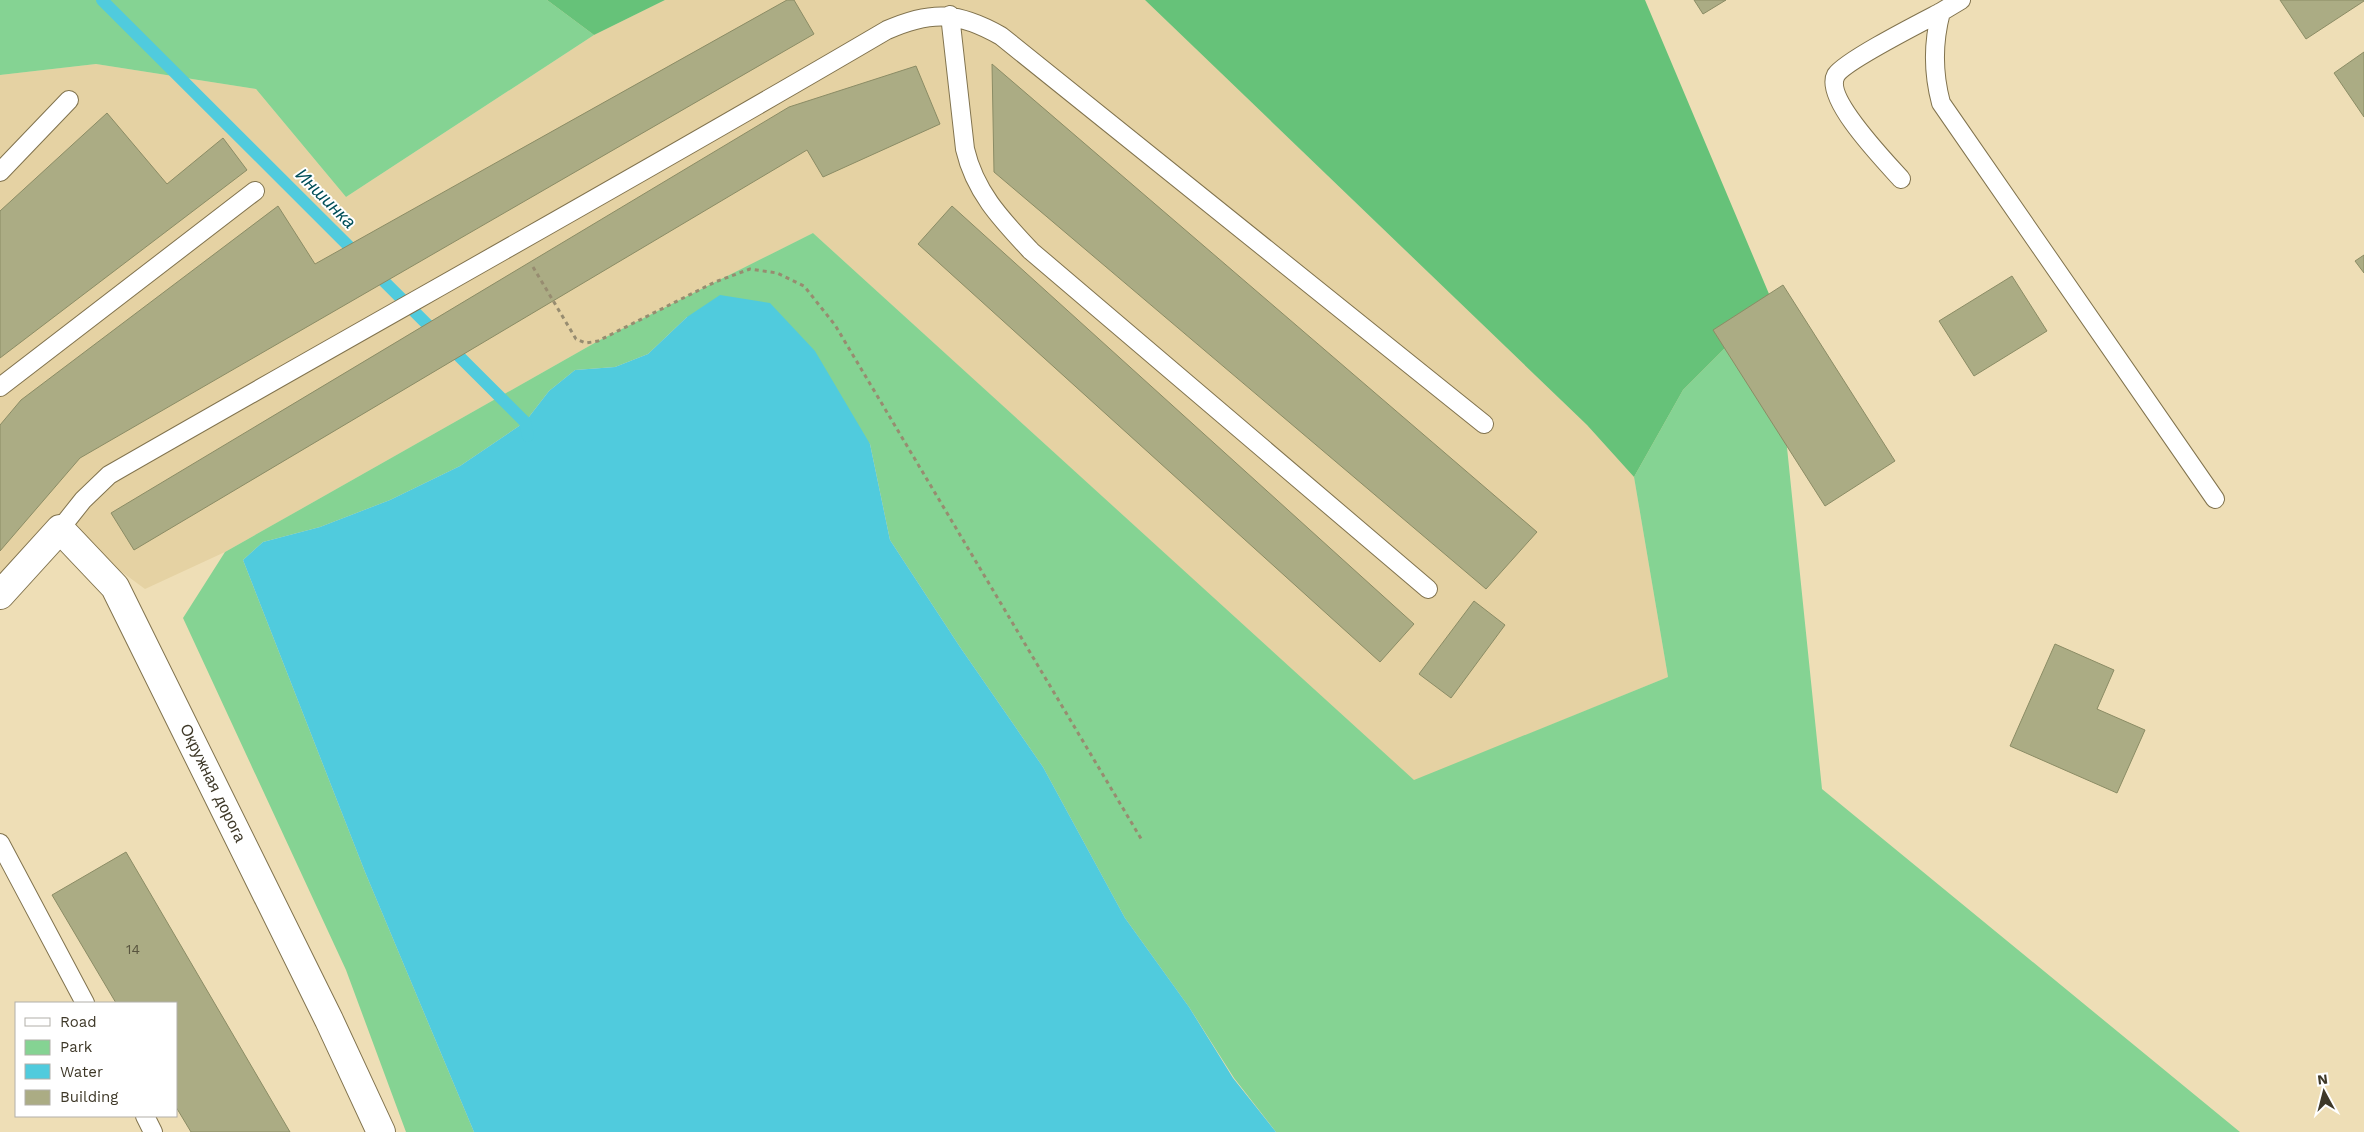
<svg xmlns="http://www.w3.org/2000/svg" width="2364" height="1132" font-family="'Work Sans',sans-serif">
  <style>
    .built { fill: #e5d2a3 }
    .green { fill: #85d393 }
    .forest { fill: #66c279 }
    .water { fill: #50cbdd }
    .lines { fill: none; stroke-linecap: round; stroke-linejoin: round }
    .stream { stroke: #50cbdd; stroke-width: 12 }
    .building { fill: #abac84; stroke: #8b8c65 }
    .lane-casing { stroke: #81734e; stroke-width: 20 }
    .street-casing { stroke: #81734e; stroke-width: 30 }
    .path { stroke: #978c70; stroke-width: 3; stroke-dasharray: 4 4; stroke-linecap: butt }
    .lane { stroke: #fff; stroke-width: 18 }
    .street { stroke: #fff; stroke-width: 28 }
    .labels { text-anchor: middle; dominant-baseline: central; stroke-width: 4; stroke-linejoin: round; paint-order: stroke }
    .number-label { font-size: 14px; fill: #59553f }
    .street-label { font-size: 16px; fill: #3e3828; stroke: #fff }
    .water-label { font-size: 18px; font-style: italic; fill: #004e58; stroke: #fff }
  </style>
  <rect width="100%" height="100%" fill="#eedeb6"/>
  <path class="built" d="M665,0H1145L1587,425L1634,477L1668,677L1414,781L813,233L598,341L225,552L145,589L58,525L0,578V75L96,64L256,89L346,197L594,35Z"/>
  <path class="green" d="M0,0H547L594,35L346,197L256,89L96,64L0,75Z
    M813,233L1414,780L1668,677L1634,477L1683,390L1772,301L1822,789L2240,1132H1276L1234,1078L1189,1007L1125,918L1043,767L960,647L890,540L870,444L687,317L648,354L615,367L575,370L549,391L525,422L460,466L390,500L320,527L263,542L243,560L365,872L474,1132H406L346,970L183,618L225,552L598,341Z"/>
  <path class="forest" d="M547,0H665L594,35Z
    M1145,0H1645L1772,301L1683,390L1634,477L1587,425Z"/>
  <path class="water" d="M720,295L770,303L815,351L870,444L890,540L960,647L1043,767L1125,918L1189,1007L1233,1078L1276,1132H474L365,872L243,560L263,542L320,527L390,500L460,466L525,422L549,391L575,370L615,367L648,354L687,317Z"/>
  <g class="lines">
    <path class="stream" d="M102,0L525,422L528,436"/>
  </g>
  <path class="building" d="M787,0H794L814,34L80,458L0,551V425L21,400L278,206L315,264Z
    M1694,0H1726L1703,14Z
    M2280,0H2364V1L2306,39Z
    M2364,52V117L2334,73Z
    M992,64L1537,532L1486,589L994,172Z
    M916,66L940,124L823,177L807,150L134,550L111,513L789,107Z
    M107,113L167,184L223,138L247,170L0,358V211Z
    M952,206L1414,624L1380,662L918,244Z
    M2364,255V273L2355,261Z
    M2012,276L2047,331L1974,376L1939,321Z
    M1783,285L1895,461L1825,506L1713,330Z
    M1474,601L1505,625L1451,698L1419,674Z
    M2055,644L2114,670L2097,709L2145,730L2117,793L2010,746Z
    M126,852L290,1132H191L176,1107V1003H116L52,895Z"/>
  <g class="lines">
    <g class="lane-casing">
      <path id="lane" d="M1961,0L1941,12C1933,42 1933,73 1941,103L2215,499
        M950,15L965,149C975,192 1001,219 1031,251L1428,589
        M0,172L69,100
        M1901,179C1887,163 1823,98 1836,75C1845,61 1922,22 1941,12
        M0,387L255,191
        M60,529L83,500L109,475C368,326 630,181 887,30C932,10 959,12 1001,36L1484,424
        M0,843L85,1003
        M145,1116L153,1132"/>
    </g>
    <g class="street-casing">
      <path id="street" d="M0,595L60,529L115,587L329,1020L381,1132"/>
    </g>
    <path class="path" d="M533,267L576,339L586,343L598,341L715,282L750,269L777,273L804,286L835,325L1143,842"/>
    <use href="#lane" class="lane"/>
    <use href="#street" class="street"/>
  </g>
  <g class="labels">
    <g class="number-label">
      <text x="133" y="949">14</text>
    </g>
    <g class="street-label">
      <text transform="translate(213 783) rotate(64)">Окружная дорога</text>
    </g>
    <g class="water-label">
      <text transform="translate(326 198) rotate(45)">Иншинка</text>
    </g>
  </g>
  <rect x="15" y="1002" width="162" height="115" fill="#ffffff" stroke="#b2afa9"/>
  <rect x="25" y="1018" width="25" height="8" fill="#ffffff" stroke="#b2afa9"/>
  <text x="60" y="1027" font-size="15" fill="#3e3828">Road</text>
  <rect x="25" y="1040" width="25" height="15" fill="#85d393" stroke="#b2afa9"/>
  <text x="60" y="1052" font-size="15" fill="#3e3828">Park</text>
  <rect x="25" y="1064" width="25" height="15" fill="#50cbdd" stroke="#b2afa9"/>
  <text x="60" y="1077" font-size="15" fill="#3e3828">Water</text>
  <rect x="25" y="1090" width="25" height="15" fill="#abac84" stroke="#b2afa9"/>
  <text x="60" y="1102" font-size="15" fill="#3e3828">Building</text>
  <g transform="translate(2324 1092) rotate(353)" stroke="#ffffff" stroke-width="4" paint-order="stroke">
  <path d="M0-4L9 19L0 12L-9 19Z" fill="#3e3828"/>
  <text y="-8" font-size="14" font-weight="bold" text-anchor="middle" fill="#3e3828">N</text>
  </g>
</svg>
